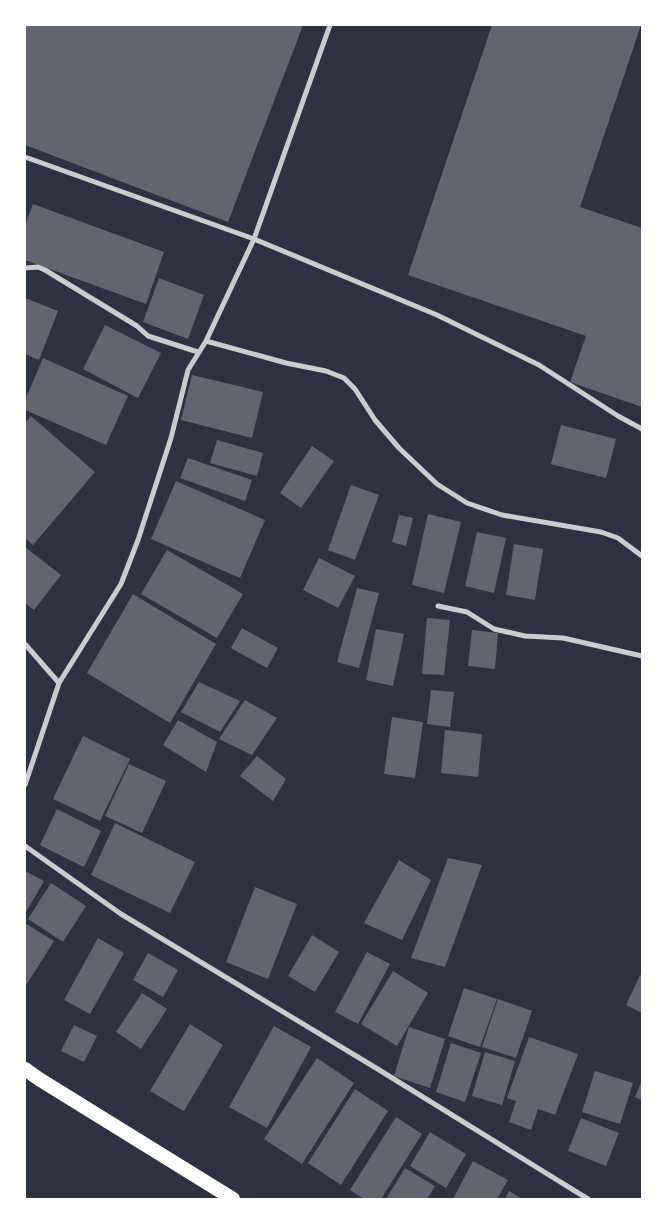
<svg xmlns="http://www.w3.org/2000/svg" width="667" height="1224" font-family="'Asap Condensed',sans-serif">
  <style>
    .building { fill: #626471 }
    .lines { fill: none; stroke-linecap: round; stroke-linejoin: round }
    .minor { stroke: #caccd0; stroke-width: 5 }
    .trunk { stroke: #fff; stroke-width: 14 }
  </style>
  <rect width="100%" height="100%" fill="#2d3142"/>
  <path class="building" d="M25,25H303L228,222L25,145Z
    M492,25H641L580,207L642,228V407L570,382L586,336L408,275Z
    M33,204L164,252L146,304L25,260V226Z
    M159,278L204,295L188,339L143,322Z
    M25,298L58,311L39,360L25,354Z
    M105,325L161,353L138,398L83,369Z
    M43,358L128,396L106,445L25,410V400Z
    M192,375L263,392L252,438L181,420Z
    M31,416L95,472L33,545L25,538V423Z
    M561,425L616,439L606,478L551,464Z
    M217,440L263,453L257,476L210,463Z
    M312,446L334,461L301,508L280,493Z
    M188,458L252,480L245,501L180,478Z
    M176,481L265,520L240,578L151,539Z
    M351,485L379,495L355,560L328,550Z
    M428,514L461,522L444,593L412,585Z
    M399,515L413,518L406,546L392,542Z
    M477,532L506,538L494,593L465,586Z
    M514,544L543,549L535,600L506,595Z
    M25,547L61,575L34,610L25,603Z
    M167,550L243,594L217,638L141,594Z
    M319,558L355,576L338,608L303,590Z
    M357,588L379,593L359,668L337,662Z
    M133,594L216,644L170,723L87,673Z
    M427,618L450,620L444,675L422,674Z
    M242,628L278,648L267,668L231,648Z
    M376,629L404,634L393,686L366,680Z
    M472,630L498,633L495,669L468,666Z
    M199,682L240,701L220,732L181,712Z
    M431,690L454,692L450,727L427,724Z
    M245,700L277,718L252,755L219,739Z
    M392,717L423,722L415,778L384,774Z
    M178,720L217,742L206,772L163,745Z
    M445,730L482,734L478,777L441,773Z
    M83,736L130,759L100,821L53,799Z
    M257,756L286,779L273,801L240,776Z
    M129,764L166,781L142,833L105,816Z
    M57,809L101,831L84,867L40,845Z
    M115,823L195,862L170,913L91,875Z
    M448,858L482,865L445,967L411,958Z
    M399,860L431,880L402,940L364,923Z
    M25,871L44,881L25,914Z
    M51,883L86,906L63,942L28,919Z
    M255,887L297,904L268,979L226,962Z
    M25,923L54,941L25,987Z
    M312,935L339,952L315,992L288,976Z
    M98,938L124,953L90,1014L64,1000Z
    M367,952L390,964L358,1024L335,1012Z
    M148,953L178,970L163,997L133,980Z
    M393,971L428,993L397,1046L361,1024Z
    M640,975L642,976V1013L626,1005Z
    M464,988L497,999L480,1047L448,1036Z
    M142,993L167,1009L141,1049L116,1032Z
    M498,999L532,1011L516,1058L482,1047Z
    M190,1024L223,1045L184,1111L150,1091Z
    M74,1025L97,1036L84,1062L61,1051Z
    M274,1026L311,1047L267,1128L229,1107Z
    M409,1027L445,1039L430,1088L394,1076Z
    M529,1037L578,1054L555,1115L538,1109L531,1130L509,1122L516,1101L507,1098Z
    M451,1043L481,1053L465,1102L436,1092Z
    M485,1052L515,1061L502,1105L472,1096Z
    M317,1058L354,1083L302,1164L264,1139Z
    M595,1071L633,1083L620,1124L582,1112Z
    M642,1080V1100L635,1097Z
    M355,1089L388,1111L341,1185L308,1163Z
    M396,1117L422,1134L381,1199H364L350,1190Z
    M581,1118L619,1133L606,1166L568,1151Z
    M430,1132L466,1154L446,1188L410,1166Z
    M473,1161L508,1180L497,1199H453Z
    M405,1168L435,1186L427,1199H386Z
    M509,1191L523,1199H505Z"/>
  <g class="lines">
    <path class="minor" d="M25,157L254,239L437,315L539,365L618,416L642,429
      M25,268L38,267L45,270L137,326L148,336L198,352
      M206,341L286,363L326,371L344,378L355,389L375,420L399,448L437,484L467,503L502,515L601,532L618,538L642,556
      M438,606L467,612L494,629L525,636L563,638L642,656
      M25,644L59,683
      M25,785L59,683L121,584L138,540L171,438L188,370L206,341L254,239L330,25
      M25,846L121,914L376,1068L588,1199"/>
    <path class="trunk" d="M25,1069L39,1079L233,1199"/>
  </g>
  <rect width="667" height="1224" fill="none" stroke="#ffffff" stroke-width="52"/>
</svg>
